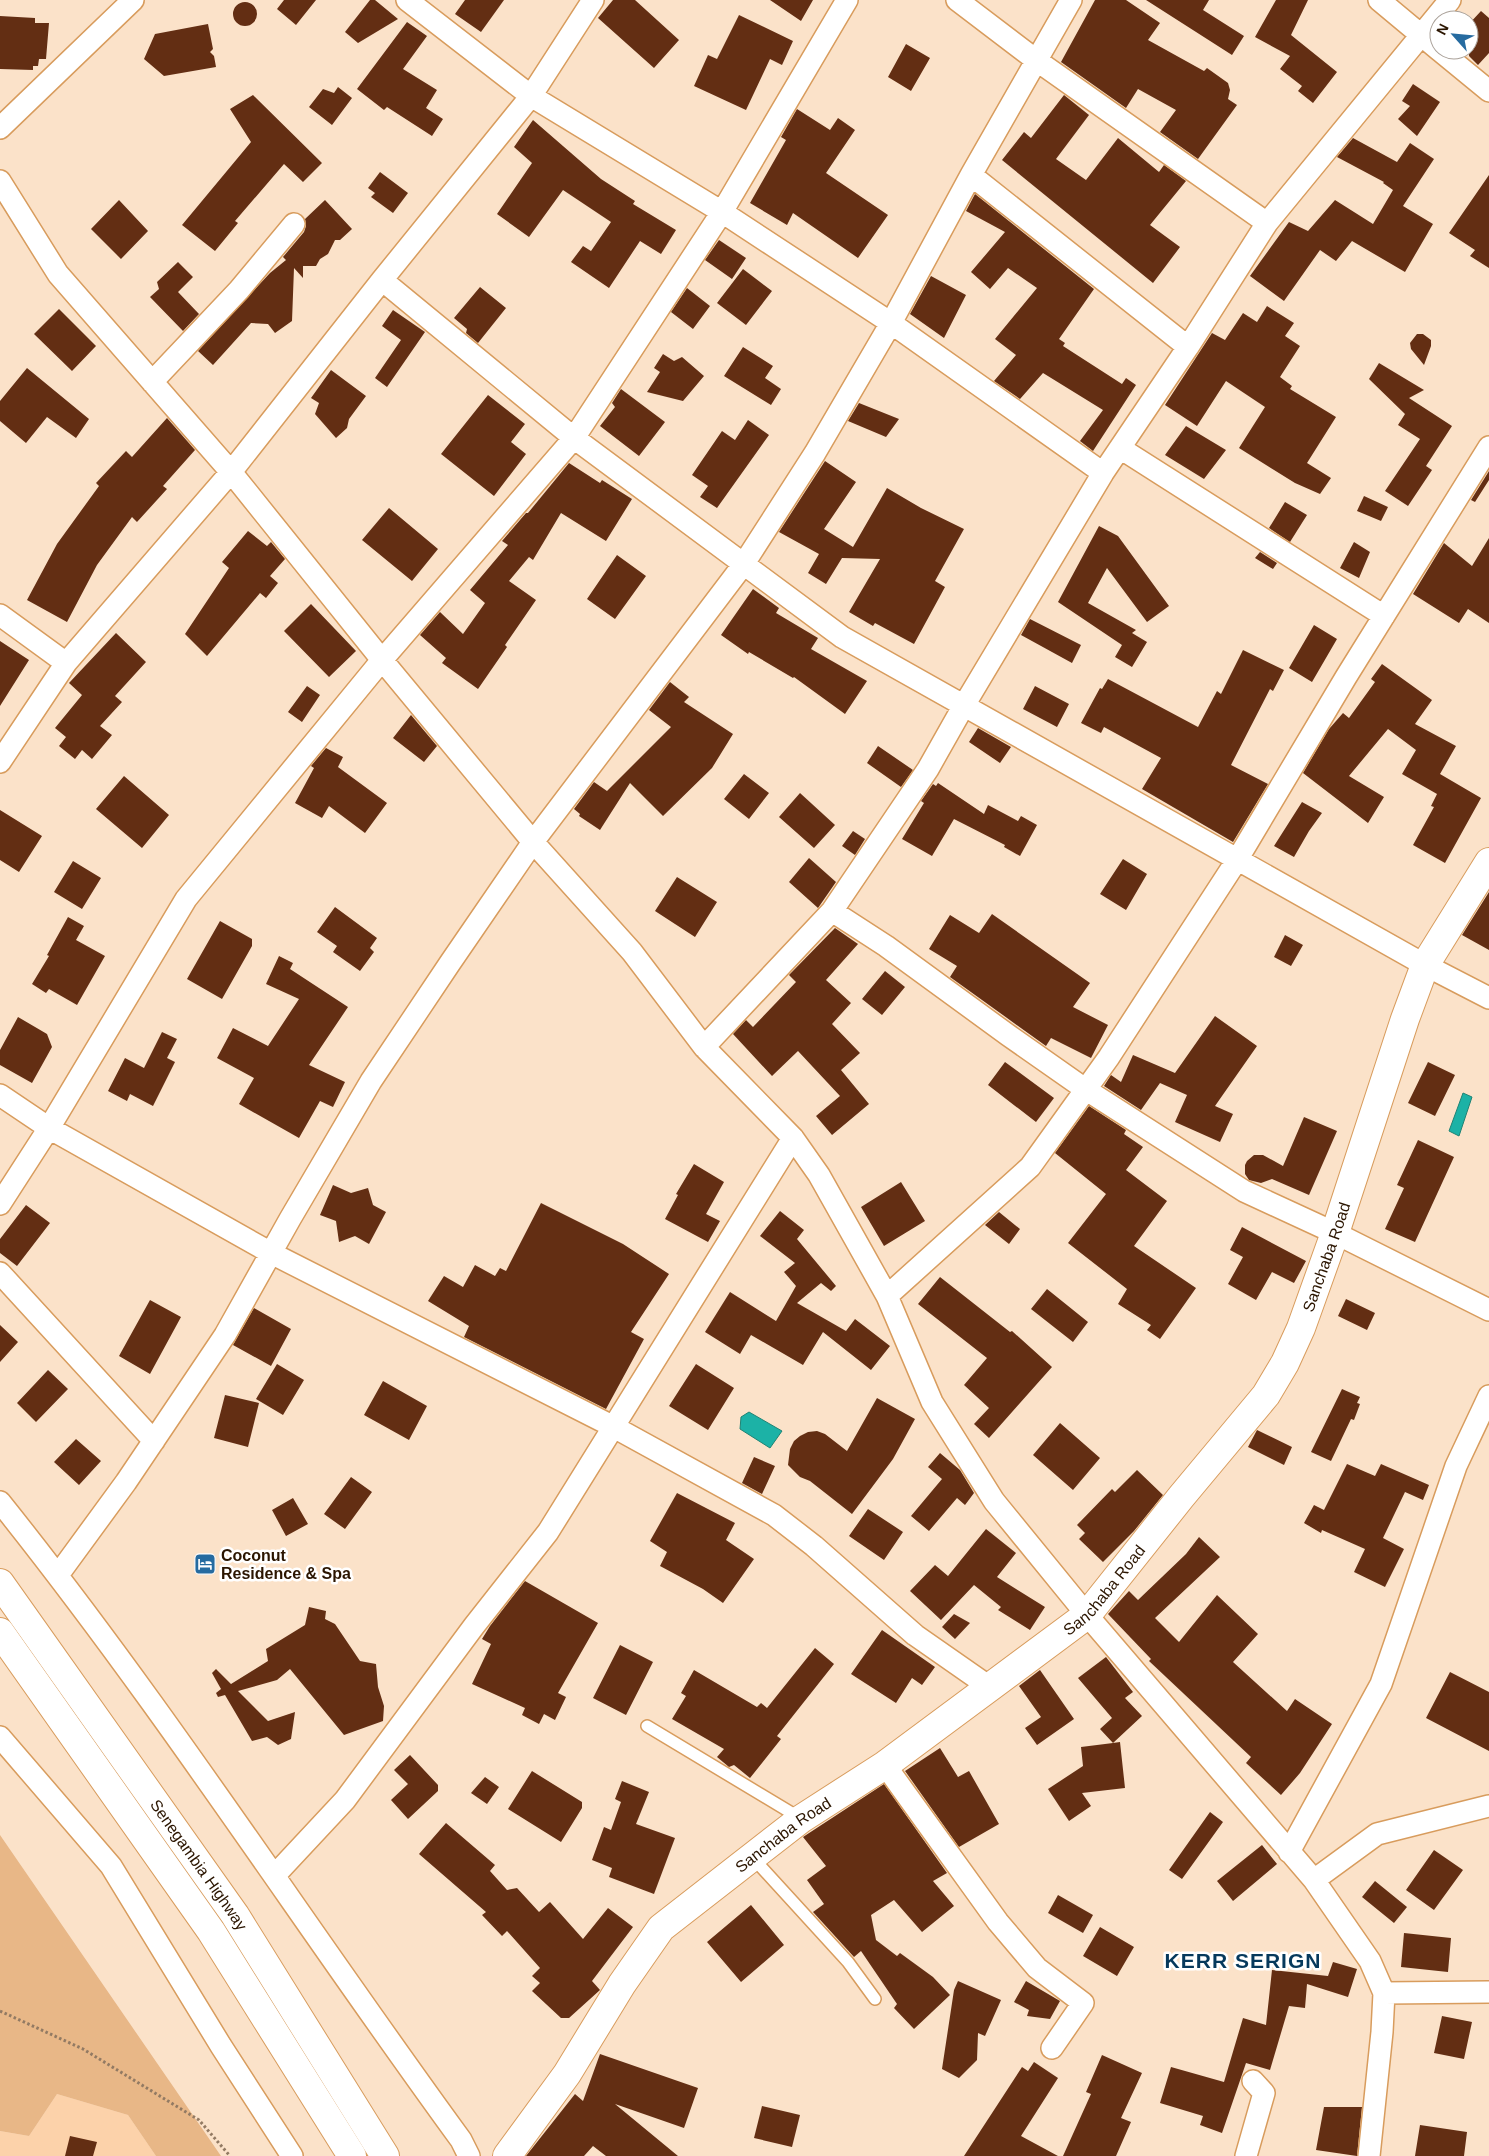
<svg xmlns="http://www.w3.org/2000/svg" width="1489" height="2156" font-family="Helvetica,sans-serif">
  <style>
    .built { fill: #fcd2aa }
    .green { fill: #e8b787 }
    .water { fill: #1cb2a6; stroke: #208374 }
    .building { fill: #632e13 }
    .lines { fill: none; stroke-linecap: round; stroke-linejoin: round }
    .service-casing { stroke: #d89c5d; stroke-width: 14 }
    .minor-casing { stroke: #d89c5d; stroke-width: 24 }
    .tertiary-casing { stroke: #d89c5d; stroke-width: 30 }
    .primary-casing { stroke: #d89c5d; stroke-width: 30 }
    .path { stroke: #927a63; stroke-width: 3; stroke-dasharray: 2.5 2.5; stroke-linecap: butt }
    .service { stroke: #fff; stroke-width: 11 }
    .minor { stroke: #fff; stroke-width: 21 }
    .tertiary { stroke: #fff; stroke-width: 28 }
    .primary { stroke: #fff; stroke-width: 28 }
    .labels { text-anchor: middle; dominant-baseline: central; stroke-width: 5; stroke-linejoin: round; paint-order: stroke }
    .street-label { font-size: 16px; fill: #2b1500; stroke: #fff }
    .poi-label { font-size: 16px; font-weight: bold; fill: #2b1500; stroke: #fff; text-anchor: start }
    .district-label { font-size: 21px; font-weight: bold; letter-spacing: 1px; fill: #06395c; stroke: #fff }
  </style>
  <rect width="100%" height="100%" fill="#fbe2c9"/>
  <path class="built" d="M57,2094L128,2115L156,2156H0V2131L29,2136Z"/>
  <path class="green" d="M0,1835L221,2156H156L128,2115L57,2094L29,2136L0,2131Z"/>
  <path class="water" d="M1463,1093L1472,1097L1459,1136L1449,1131Z
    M749,1412L782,1431L770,1448L740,1429L741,1417Z"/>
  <path class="building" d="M284,0H316L296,25L277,9Z
    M370,0H375L398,19L358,43L345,32Z
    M465,0H504L481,32L455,14Z
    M613,0H635L679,40L654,68L598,18Z
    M770,0H813L801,21Z
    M1095,0H1126L1160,23L1148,40L1204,71L1207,68L1228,83L1230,90L1228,99L1237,105L1198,159L1160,132L1176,110L1138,89L1126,108L1061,62Z
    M1146,0H1209L1203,10L1244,36L1232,55Z
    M1276,0H1308L1291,35L1337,72L1313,103L1298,91L1302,86L1280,69L1290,56L1255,37Z
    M233 14a12 12 0 1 1 24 0a12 12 0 1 1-24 0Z
    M1481,11L1489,18V53L1478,65L1469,56V24Z
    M739,15L793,41L782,65L770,59L746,110L694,86L708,55L717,59Z
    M0,16L35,18V23H49L46,59H39L38,66H33V70L0,69Z
    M407,22L427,36L403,69L437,90L426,108L443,119L432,136L387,107L384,110L357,89Z
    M208,24L213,49L210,52L214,56L216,67L164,76L144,59L155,34Z
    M906,44L930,58L911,91L888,77Z
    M1413,84L1440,102L1417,136L1398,119L1410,106L1402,101Z
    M338,87L352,98L332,125L309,107L323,89L334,93Z
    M253,95L322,163L303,182L284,164L235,221L238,223L215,251L182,225L251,142L230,109Z
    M1064,95L1089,115L1056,159L1086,180L1118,138L1159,172L1164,165L1186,181L1150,225L1180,247L1153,283L1002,160L1024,132L1031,138Z
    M797,109L830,130L838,118L855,130L826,173L888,215L858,258L793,213L787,225L750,203L786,140L781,137Z
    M533,120L601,179L635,201L633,204L676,230L661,254L640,241L609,288L571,262L583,246L591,251L611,222L563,190L529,237L497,214L532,163L514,147Z
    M1353,138L1397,162L1410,143L1434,159L1403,206L1433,224L1405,272L1352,241L1336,261L1320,250L1284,301L1250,276L1289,222L1308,231L1335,200L1373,224L1393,190L1383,183L1384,182L1337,157Z
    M380,172L408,193L393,213L371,197L375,193L368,188Z
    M1489,175V268L1470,256L1475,250L1449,233Z
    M975,194L1094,289L1059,339L1065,343L1063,346L1122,384L1126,378L1136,385L1093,451L1080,441L1103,410L1043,373L1020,399L994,381L1016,355L995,339L1037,288L1008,268L990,289L971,272L1005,232L966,211Z
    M119,200L148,231L121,259L91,229Z
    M325,200L352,229L340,240H335L328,254L320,259L316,266H303V278L294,268L292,321L275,333L268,324L251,323L213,365L198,351L270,273L286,260L283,257L304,232L306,226L305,219Z
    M719,240L746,258L732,279L705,260Z
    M178,262L193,277L178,292L199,314L183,331L150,297L159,289L157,282Z
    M743,269L772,291L746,325L717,303Z
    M931,276L966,295L944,338L910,314Z
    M480,287L506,308L478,343L466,333L467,329L454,318Z
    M687,288L710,306L693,329L671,312Z
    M1267,306L1294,323L1285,336L1300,346L1280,377L1292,386L1290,389L1336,417L1307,463L1331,478L1320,494L1295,483L1239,448L1265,407L1226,381L1197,426L1165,405L1212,333L1225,340L1243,313L1257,322Z
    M59,309L96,346L72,371L34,334Z
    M393,310L425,332L387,387L375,378L401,340L382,326Z
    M1417,334H1423L1431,340V346L1424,365L1411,349L1410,343Z
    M743,347L773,366L765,378L781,389L771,405L724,376Z
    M663,354L674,361L682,357L704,376L683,401L647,392L660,372L654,368Z
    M1379,363L1424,390L1409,398L1452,426L1426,466L1432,470L1408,506L1385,491L1420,439L1398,425L1405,414L1369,379Z
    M27,368L89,419L76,438L47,417L26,443L0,421V401Z
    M331,370L366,396L349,419L347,428L336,438L315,414L319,403L311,398Z
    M621,389L665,422L639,456L600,426L615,407L612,403Z
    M488,395L525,424L511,442L526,454L494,496L441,454Z
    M859,403L899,419L886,437L848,421Z
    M167,418L195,450L163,486L167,489L137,522L132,517L97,565L67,622L27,600L57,544L99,486L96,483L126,451L132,457Z
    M748,420L769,435L717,508L700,497L708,486L692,475L722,431L735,440Z
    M1186,426L1226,450L1204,479L1165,455Z
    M825,461L856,482L824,529L853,547L887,488L921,508L964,529L935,581L945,587L914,644L875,623L873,626L849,612L880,559L842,558L826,584L808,573L819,554L779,532Z
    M569,463L600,483L602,480L632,499L606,541L561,513L533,560L529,557L509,581L536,600L505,645L507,647L478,689L442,663L446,658L420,635L440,612L463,634L485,603L470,590L508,545L502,541L526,513H528Z
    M1489,471V480L1475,502L1471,500Z
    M1364,496L1388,507L1381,521L1357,511Z
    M1285,502L1307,515L1290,542L1269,528Z
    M389,508L438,549L412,581L362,540Z
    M1099,526L1118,536L1169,606L1147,622L1107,568L1088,603L1136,630L1132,633L1147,642L1132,667L1115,657L1122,645L1058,602Z
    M248,531L267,546L271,542L285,559L270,576L278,583L266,598L260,593L207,656L185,634L229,568L222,562Z
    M1489,538V623L1468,609L1459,623L1413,594L1444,543L1472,566Z
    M1354,542L1370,552L1359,578L1340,568Z
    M1260,552L1277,563L1273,569L1255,558Z
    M617,555L646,576L615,619L587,599Z
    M753,589L779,608L776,613L818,638L811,649L867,681L845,714L794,677L793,678L749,652L748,654L721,635Z
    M311,604L356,651L329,677L284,631Z
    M1030,619L1081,645L1072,663L1021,635Z
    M1314,625L1337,639L1312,682L1289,668Z
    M116,633L146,662L115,696L122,702L100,726L112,735L92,759L82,750L75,759L59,746L66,737L55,728L82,695L69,683Z
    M0,641L29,660L0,706Z
    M1243,650L1284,670L1273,691L1270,689L1231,765L1268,784L1233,842L1142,789L1161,758L1104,727L1101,733L1081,723L1100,688L1102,689L1108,679L1198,727L1217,691L1221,694Z
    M1382,664L1432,700L1415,724L1456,746L1440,774L1481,798L1445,863L1413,845L1434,807L1431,806L1437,794L1402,774L1416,750L1388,729L1349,776L1384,797L1368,823L1303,773L1329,729L1343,713L1349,718L1375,682L1371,679Z
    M670,682L689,697L684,702L733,734L712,768L663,816L630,783L600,830L579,816L580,814L574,809L594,782L607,791L671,727L649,710Z
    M307,686L320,695L302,722L288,712Z
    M1035,686L1069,704L1057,727L1023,709Z
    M411,715L437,746L424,762L393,738Z
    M978,728L1011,747L1000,763L969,742Z
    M878,746L913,770L901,787L867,763Z
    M326,748L343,757L338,767L387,803L365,833L329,806L322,818L295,803L314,768L311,766Z
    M744,774L769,793L749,819L724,799Z
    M124,776L169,815L142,848L96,809Z
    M938,783L984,814L988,805L1018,821L1021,816L1037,825L1020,856L1004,847L1005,845L954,819L932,856L902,839L924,803L921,801L933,784L936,786Z
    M800,793L835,825L814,848L779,817Z
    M1302,802L1322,813L1309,831L1294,857L1274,846Z
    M0,810L42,836L19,872L0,860Z
    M853,831L865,839L855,855L842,846Z
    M809,858L836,882L818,908L789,882Z
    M1123,859L1147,874L1126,910L1100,894Z
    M73,861L101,878L82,909L54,892Z
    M677,877L717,902L695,937L655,911Z
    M1489,892V950L1462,935Z
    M335,907L377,938L370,948L374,952L360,971L333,952L337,946L317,932Z
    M992,914L1090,983L1073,1007L1108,1025L1091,1058L1051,1038L1046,1046L950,977L957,966L929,949L950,915L979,933Z
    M68,917L84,926L76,940L105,956L77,1005L49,989L46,993L32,984L49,956L47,955Z
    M220,921L252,939V946L222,999L187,979Z
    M835,928L858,944L826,980L851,1003L832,1024L860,1053L841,1070L869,1104L832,1135L816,1116L840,1096L798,1051L772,1076L733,1034L746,1020L753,1027L796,982L789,975Z
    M1285,935L1303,945L1291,966L1274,957Z
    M279,956L293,963L290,969L348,1007L309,1065L345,1082L333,1107L320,1101L299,1138L239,1104L254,1078L217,1058L233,1028L268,1046L299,999L266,984Z
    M885,971L905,987L882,1015L862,999Z
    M1215,1016L1257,1046L1215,1106L1233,1114L1220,1142L1175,1122L1187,1095L1160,1083L1141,1110L1104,1086L1111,1075L1121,1082L1133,1055L1175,1073Z
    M18,1017L47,1034L52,1047L32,1083L0,1065V1050Z
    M162,1032L177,1039L167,1058L175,1062L153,1106L130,1094L127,1101L108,1091L125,1058L144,1068Z
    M1005,1062L1054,1098L1036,1122L988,1085Z
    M1428,1062L1455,1075L1435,1116L1408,1103Z
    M1089,1106L1126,1130L1124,1134L1143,1147L1126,1170L1167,1201L1134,1246L1196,1288L1160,1339L1147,1330L1151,1325L1118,1304L1127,1289L1068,1243L1106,1194L1055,1153Z
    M1304,1117L1337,1131L1309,1195L1272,1179L1261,1183L1249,1180L1245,1174V1165L1247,1161L1254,1155H1263L1283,1166Z
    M1418,1140L1454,1157L1415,1242L1385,1229L1404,1188L1397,1185Z
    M694,1164L724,1182L706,1214L720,1221L708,1242L665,1219L678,1195L676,1194Z
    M901,1182L925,1221L884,1246L861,1207Z
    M333,1185L351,1193L368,1188L373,1205L386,1212L369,1244L355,1236L339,1242L336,1221L320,1215Z
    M541,1203L623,1244L669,1274L631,1332L644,1339L606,1409L464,1337L469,1326L428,1301L444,1276L463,1287L475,1265L495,1276L500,1268L506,1271Z
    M26,1205L50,1223L17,1266L0,1253V1239Z
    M780,1211L804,1230L797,1239L836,1286L831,1291L821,1283L797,1303L846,1331L855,1319L890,1346L871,1370L823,1332L803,1365L751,1335L740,1354L705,1332L730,1292L776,1321L796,1286L784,1272L795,1263L760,1236Z
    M999,1212L1020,1229L1009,1244L985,1225Z
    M1242,1227L1306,1261L1294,1283L1272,1272L1256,1300L1228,1284L1243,1257L1230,1250Z
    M940,1277L1010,1332L1012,1331L1052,1367L989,1438L974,1424L989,1408L964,1385L987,1358L918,1304Z
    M1047,1289L1088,1322L1073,1342L1031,1309Z
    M1346,1299L1375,1313L1367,1330L1338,1316Z
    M150,1300L181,1317L150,1374L119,1356Z
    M254,1308L291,1329L271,1366L233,1345Z
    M0,1325L18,1342L0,1362Z
    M277,1364L304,1380L283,1415L256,1399Z
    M696,1364L734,1388L708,1430L669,1406Z
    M48,1370L68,1389L36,1422L17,1403Z
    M383,1381L427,1406L409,1440L364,1415Z
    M1342,1389L1360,1397L1357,1403L1360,1404L1354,1420L1351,1419L1331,1461L1311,1452Z
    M225,1395L259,1403L248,1447L214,1438Z
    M877,1398L915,1419L893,1459L852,1514L810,1481L800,1477L788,1465L790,1449L794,1441L800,1436L808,1432L817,1431L825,1434L847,1451Z
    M1060,1423L1100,1458L1073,1490L1033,1455Z
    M1257,1430L1292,1447L1284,1465L1248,1447Z
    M76,1439L101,1461L79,1485L54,1462Z
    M940,1453L960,1470L974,1493L965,1505L957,1498L929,1531L911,1516L942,1479L928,1467Z
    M754,1457L775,1466L762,1494L742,1483Z
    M1347,1464L1375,1476L1381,1464L1429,1485L1423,1500L1405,1492L1383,1538L1404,1549L1385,1587L1354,1572L1365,1549L1322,1530L1321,1533L1304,1523L1314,1505L1324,1510Z
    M1137,1470L1163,1495L1134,1531L1103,1562L1079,1539L1085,1533L1077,1525L1112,1489L1115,1492Z
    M351,1477L372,1492L345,1529L324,1514Z
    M677,1493L735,1523L726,1540L754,1559L723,1603L703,1589L660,1566L667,1552L650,1541Z
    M293,1498L308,1524L286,1536L272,1510Z
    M868,1509L903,1532L884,1560L849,1536Z
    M986,1529L1016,1553L997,1577L1045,1607L1030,1630L998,1610L1001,1607L974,1585L941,1620L910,1591L935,1565L948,1576Z
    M1199,1537L1220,1557L1155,1618L1179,1642L1217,1595L1258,1634L1233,1662L1287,1711L1295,1699L1332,1724L1300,1773L1281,1795L1246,1763L1251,1757L1149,1661L1151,1659L1108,1614L1129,1591L1138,1600L1186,1554Z
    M525,1581L598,1623L558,1693L566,1697L555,1720L544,1714L539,1724L522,1715L525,1708L472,1684L491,1644L482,1639L490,1626Z
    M309,1607L326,1611L325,1619L335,1624L360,1661L376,1664L378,1687L384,1706L383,1721L344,1735L290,1669L277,1680L238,1691L268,1721L295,1712L291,1739L278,1745L267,1737L252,1741L225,1695L218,1697L216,1693L221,1689L212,1673L216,1669L231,1684L268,1661L266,1649L305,1625Z
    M954,1614L970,1623L955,1639L942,1627Z
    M882,1630L935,1667L922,1685L912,1678L896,1703L851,1674Z
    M620,1645L653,1662L626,1715L593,1698Z
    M815,1648L834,1664L777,1736L781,1739L750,1778L734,1765L729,1767L717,1757L724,1749L672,1719L686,1696L681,1693L694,1670L757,1707L761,1703L767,1708Z
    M1106,1657L1133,1692L1125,1698L1142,1716L1113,1743L1120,1742L1125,1788L1082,1793L1091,1806L1069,1821L1048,1789L1083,1766L1081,1747L1113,1743L1100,1729L1112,1718L1078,1678Z
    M1040,1670L1074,1719L1037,1745L1025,1728L1041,1717L1019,1686Z
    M1450,1672L1489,1692V1751L1426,1718Z
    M940,1748L958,1777L969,1771L999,1824L959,1847L905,1771Z
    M410,1755L438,1785V1791L408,1819L391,1800L408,1784L394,1770Z
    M532,1771L582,1802V1808L561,1842L508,1809Z
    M485,1777L499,1787L487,1804L471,1793Z
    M622,1781L649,1792L636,1824L675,1838L654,1894L609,1877L612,1868L592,1860L604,1827L611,1830L621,1802L615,1799Z
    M884,1784L947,1873L933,1881L954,1906L922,1932L894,1900L871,1915L876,1940L897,1956L900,1953L933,1977L950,1995L914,2029L894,2008L897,2004L861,1951L854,1957L813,1912L824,1904L807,1880L826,1866L803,1837Z
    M1210,1812L1223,1822L1182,1879L1169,1870Z
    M446,1823L495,1865L490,1871L507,1890L517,1888L539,1912L550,1902L583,1939L608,1908L633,1927L592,1981L600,1990L569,2018H561L532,1991L540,1983L532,1976L540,1968L507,1931L502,1936L482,1915L486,1912L419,1854Z
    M1262,1845L1277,1864L1233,1901L1217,1881Z
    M1434,1850L1463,1870L1434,1910L1406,1890Z
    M1375,1881L1407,1907L1394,1923L1362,1897Z
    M1058,1895L1093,1915L1083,1933L1048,1913Z
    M751,1905L784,1945L741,1982L707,1942Z
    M1100,1927L1134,1947L1117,1976L1083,1956Z
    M1404,1933L1451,1938L1448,1972L1401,1967Z
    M1333,1962L1357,1969L1348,1997L1307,1984L1305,2008L1289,2006L1270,2070L1246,2063L1222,2133L1200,2125L1203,2116L1160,2103L1171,2067L1224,2082L1243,2018L1266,2025L1272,1970L1328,1976Z
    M958,1981L1001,2000L985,2036L978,2033L977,2060L959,2078L942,2069L954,1990Z
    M1026,1981L1060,2001L1050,2019L1027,2016L1029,2010L1014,2002Z
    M1442,2016L1472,2022L1464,2059L1434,2053Z
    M600,2054L698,2088L684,2128L615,2104L678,2156H606L593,2146L584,2156H526L575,2094L583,2101Z
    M1102,2055L1142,2073L1121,2118L1131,2122L1116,2156H1063L1091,2094L1086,2092Z
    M1034,2062L1058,2078L1021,2136L1058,2156H964L1022,2067L1028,2071Z
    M762,2106L800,2115L792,2147L754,2138Z
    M1324,2107H1362L1357,2156L1316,2150Z
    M1420,2125L1467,2132L1464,2156H1415Z
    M70,2136L97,2142L93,2156H65Z"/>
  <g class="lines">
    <g class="service-casing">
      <path id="service" d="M647,1726L800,1818
        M753,1858L848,1962L875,1999"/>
    </g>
    <g class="minor-casing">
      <path id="minor" d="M407,0L531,96L722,212L891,323L1103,473
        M957,0L1036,60L1267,223
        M1379,0L1439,50
        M1439,50L1489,91
        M0,128L133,0
        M971,175L1188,347
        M0,181L58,274L231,472L382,660L533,842L632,952L704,1047L793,1138L819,1175L887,1296L932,1402L994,1501L1087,1615L1314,1880L1370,1961L1384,1993L1382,2032L1369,2156
        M382,280L574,438L842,637L1425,965L1489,998
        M152,382L239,290L294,224
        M1120,448L1384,616
        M0,615L66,663
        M0,762L66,663L231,472L382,280L531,96L593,0
        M832,911L886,946L1008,1035L1085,1089L1244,1191L1335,1233L1489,1310
        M704,1047L832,911L928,769L963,707L1103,473L1188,347L1267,223L1450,0
        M0,1095L49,1128L271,1253L612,1426L774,1515L814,1546L915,1635L991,1688
        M0,1204L49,1128L186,899L382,660L574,438L722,212L847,0
        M0,1273L154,1441
        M887,1296L1030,1167L1109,1057L1237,860L1346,677L1489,447
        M0,1502C164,1707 306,1928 461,2140L469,2156
        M58,1575L126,1482L225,1335L290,1219L371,1081L450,963L533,842L743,565L815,453L891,323L971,175L1071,0
        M0,1737L111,1866L221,2046L292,2156
        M885,1765L998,1922L1037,1968L1083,2003L1052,2048
        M1289,1852L1381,1684L1456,1466L1489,1396
        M275,1875L345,1800L474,1626L548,1532L793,1138
        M1314,1880L1377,1834L1489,1806
        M1384,1993L1489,1992
        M1246,2156L1264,2093L1253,2081"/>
    </g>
    <g class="tertiary-casing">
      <g id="tertiary">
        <path id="s1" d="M507,2156L567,2074L622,1984L661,1928L801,1819L885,1765L1087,1615L1181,1497L1266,1395L1285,1363L1301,1328L1335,1233L1405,1019L1425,965L1489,862"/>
      </g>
    </g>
    <g class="primary-casing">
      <g id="primary">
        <path id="s2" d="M0,1583L235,1915L385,2156"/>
        <path d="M0,1632L211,1931L352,2156"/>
      </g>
    </g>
    <path class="path" d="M0,2011L83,2049L199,2120L230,2156"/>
    <use href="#service" class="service"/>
    <use href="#minor" class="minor"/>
    <use href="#tertiary" class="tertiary"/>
    <use href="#primary" class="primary"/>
  </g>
  <defs>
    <g id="hotel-square" transform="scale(1.125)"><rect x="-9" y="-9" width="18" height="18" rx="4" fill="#266ba0" stroke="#fff"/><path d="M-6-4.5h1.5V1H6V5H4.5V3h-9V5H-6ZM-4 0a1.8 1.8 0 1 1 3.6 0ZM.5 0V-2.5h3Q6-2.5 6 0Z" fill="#fff"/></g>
  </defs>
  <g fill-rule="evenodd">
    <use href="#hotel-square" x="205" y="1564"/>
  </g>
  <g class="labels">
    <g class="street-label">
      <text stroke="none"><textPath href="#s1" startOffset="1239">Sanchaba Road</textPath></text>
      <text stroke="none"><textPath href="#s1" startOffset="834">Sanchaba Road</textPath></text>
      <text stroke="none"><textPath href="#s1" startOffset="429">Sanchaba Road</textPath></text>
      <text stroke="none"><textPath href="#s2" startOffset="345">Senegambia Highway</textPath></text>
    </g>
    <g class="poi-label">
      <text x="221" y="1555">Coconut<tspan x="221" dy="18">Residence &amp; Spa</tspan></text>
    </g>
    <g class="district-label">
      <text x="1243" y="1960">KERR SERIGN</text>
    </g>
  </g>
  <g transform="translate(1454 35) rotate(297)"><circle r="24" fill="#ffffff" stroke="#aaa199"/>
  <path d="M0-4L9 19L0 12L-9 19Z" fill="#266ba0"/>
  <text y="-8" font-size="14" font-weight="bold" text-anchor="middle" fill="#2b1500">N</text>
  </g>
</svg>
